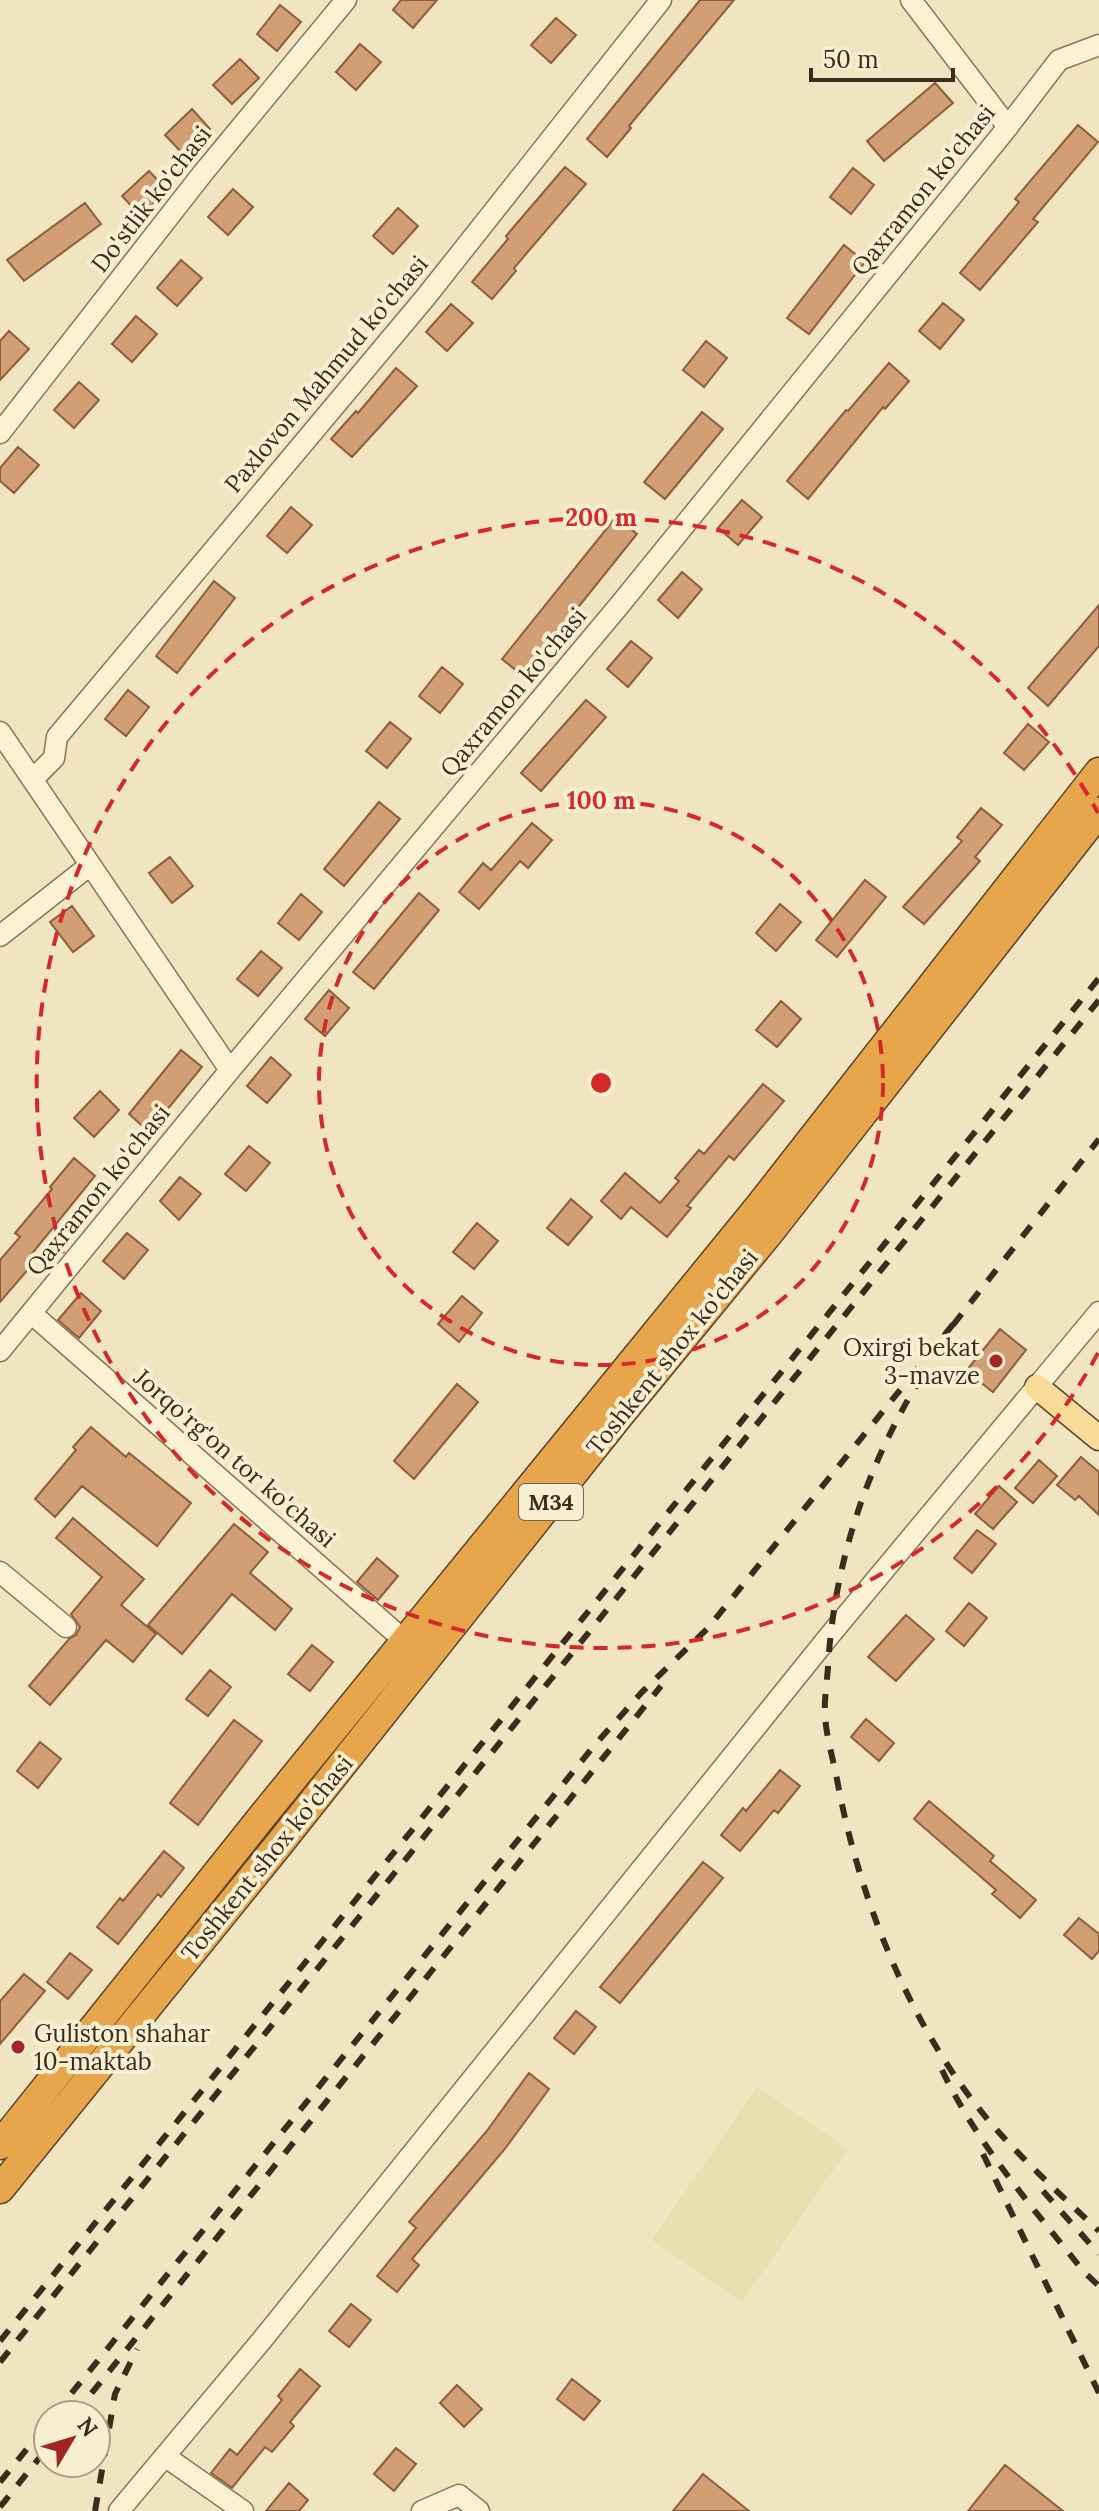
<svg xmlns="http://www.w3.org/2000/svg" width="1099" height="2511" font-family="Lora,serif">
  <style>
    .farmland { fill: #e7e0ae }
    .building { fill: #d29e74; stroke: #8d5e3b; stroke-width: 2 }
    .lines { fill: none; stroke-linecap: round; stroke-linejoin: round }
    .minor-casing { stroke: #8c7557; stroke-width: 23 }
    .major-casing { stroke: #5a422c; stroke-width: 27 }
    .highway-casing { stroke: #5a422c; stroke-width: 31 }
    .minor { stroke: #fbf1d5; stroke-width: 20 }
    .major { stroke: #f7db96; stroke-width: 24 }
    .highway { stroke: #e7a64c; stroke-width: 28 }
    .rail { stroke: #3b2c1d; stroke-width: 6; stroke-dasharray: 14 14; stroke-linecap: butt }
    .ring { fill: none; stroke: #d62828; stroke-width: 4; stroke-dasharray: 14 10 }
    .poi-dot { fill: #a02523; stroke: #f8eed2; stroke-width: 3 }
    .labels { text-anchor: middle; dominant-baseline: central; stroke-width: 8; stroke-linejoin: round; paint-order: stroke }
    .shield { fill: #f8eed2; stroke: #746653; stroke-width: 2 }
    .shield-label { font-size: 22px; font-weight: bold; fill: #3b2c1d }
    .street-label { font-size: 24px; fill: #3b2c1d; stroke: #f8eed2 }
    .poi-label { font-size: 24px; fill: #3b2c1d; stroke: #f8eed2; text-anchor: end }
    .centre { fill: #d62828; stroke: #f8eed2; stroke-width: 4 }
    .ring-label { font-size: 24px; text-anchor: middle; font-weight: bold; fill: #d62828; stroke: #f8eed2; stroke-width: 8; stroke-linejoin: round; paint-order: stroke }
  </style>
  <rect width="100%" height="100%" fill="#f1e4c1"/>
  <path class="farmland" d="M757,2087L848,2149L742,2302L652,2240Z"/>
  <path class="building" d="M401,0H437L413,28L393,10Z
    M700,0H734L629,126L631,128L607,157L587,139Z
    M280,5L301,22L277,51L257,34Z
    M556,18L576,35L551,63L531,45Z
    M360,44L381,62L356,90L336,72Z
    M240,59L259,78L232,104L213,85Z
    M935,83L953,103L884,161L867,141Z
    M192,109L210,129L184,155L165,135Z
    M1078,125L1098,142L1033,219L1038,222L980,290L960,273L1019,202L1015,199Z
    M565,167L586,184L514,268L516,271L492,299L472,282L508,239L506,236Z
    M853,168L874,185L851,214L830,197Z
    M149,171L167,190L141,216L122,196Z
    M233,189L253,207L228,235L208,217Z
    M85,203L101,224L24,281L7,260Z
    M398,208L418,226L393,254L373,236Z
    M844,245L865,262L809,334L787,318Z
    M181,260L202,278L177,306L157,288Z
    M943,303L964,320L940,349L919,331Z
    M451,304L473,323L447,351L426,332Z
    M136,316L157,334L132,362L112,344Z
    M9,331L29,349L0,380V341Z
    M706,341L727,358L704,387L683,370Z
    M889,363L909,381L885,409L883,407L808,499L787,481L846,410L848,411Z
    M396,368L417,386L352,457L331,439L356,411L358,413Z
    M79,382L99,400L74,428L54,410Z
    M702,412L723,429L665,499L644,482Z
    M18,447L39,465L14,493L0,481V468Z
    M742,500L762,517L738,545L718,528Z
    M291,507L312,525L287,553L267,536Z
    M616,517L637,534L523,676L502,659Z
    M682,572L702,589L678,618L658,600Z
    M214,581L235,598L177,673L156,656Z
    M1099,605V646L1048,706L1028,688Z
    M631,641L652,658L628,687L607,669Z
    M442,667L463,684L440,713L419,696Z
    M128,690L149,707L126,736L105,719Z
    M586,700L606,717L541,791L521,773Z
    M390,722L411,739L387,768L366,751Z
    M1028,724L1049,742L1024,770L1004,753Z
    M379,802L400,819L344,886L324,869Z
    M981,808L1002,825L975,857L980,861L924,924L903,907L962,841L957,837Z
    M532,823L552,840L528,868L520,861L479,909L459,892L483,863L491,870Z
    M170,857L193,886L172,903L149,873Z
    M865,880L886,897L837,957L816,940Z
    M419,893L439,910L374,989L353,972Z
    M301,894L322,912L299,940L278,923Z
    M780,904L801,922L776,951L756,933Z
    M72,906L94,936L73,952L50,922Z
    M261,951L282,968L258,996L237,979Z
    M329,990L349,1008L325,1036L305,1019Z
    M781,1001L801,1019L777,1047L756,1030Z
    M181,1050L202,1067L149,1132L129,1114Z
    M271,1057L291,1075L267,1103L247,1086Z
    M763,1084L784,1101L734,1160L729,1156L687,1206L691,1208L667,1237L631,1207L621,1219L601,1201L625,1173L660,1203L679,1181L675,1178L699,1150L704,1154Z
    M100,1091L119,1110L94,1137L74,1118Z
    M249,1146L270,1163L246,1191L225,1174Z
    M74,1158L95,1176L26,1261L31,1266L0,1302V1260L20,1237L15,1233L52,1189L50,1187Z
    M180,1177L201,1194L179,1220L160,1201Z
    M571,1199L592,1217L568,1245L547,1228Z
    M477,1223L498,1241L474,1269L453,1252Z
    M127,1233L148,1250L124,1279L103,1261Z
    M81,1293L101,1311L79,1338L58,1320Z
    M462,1296L482,1313L459,1342L438,1324Z
    M1000,1329L1026,1350L993,1392L966,1371Z
    M457,1384L478,1402L414,1479L394,1461Z
    M91,1427L126,1457L129,1453L191,1503L157,1546L82,1486L55,1517L35,1499L76,1450L73,1447Z
    M1081,1457L1099,1472V1515L1079,1496L1075,1500L1057,1485Z
    M1039,1460L1057,1476L1033,1503L1015,1488Z
    M999,1486L1017,1502L993,1529L975,1514Z
    M73,1518L144,1579L121,1605L156,1634L133,1662L106,1640L50,1705L29,1686L69,1639L76,1635L80,1627L71,1614L102,1577L56,1538Z
    M234,1524L268,1552L250,1573L292,1609L275,1630L232,1594L182,1654L148,1625Z
    M977,1530L996,1544L972,1573L954,1558Z
    M377,1558L398,1576L378,1600L357,1582Z
    M969,1603L987,1618L964,1646L946,1631Z
    M906,1615L934,1639L896,1681L868,1657Z
    M312,1645L333,1662L310,1691L288,1674Z
    M210,1670L231,1687L208,1716L186,1699Z
    M866,1719L894,1743L879,1761L851,1737Z
    M234,1720L262,1741L198,1825L170,1803Z
    M40,1742L61,1759L38,1788L17,1771Z
    M780,1770L800,1786L778,1813L774,1810L740,1851L721,1835L743,1808L746,1811Z
    M929,1801L994,1856L990,1861L1036,1900L1020,1918L992,1894L996,1890L914,1819Z
    M164,1851L184,1868L161,1897L158,1894L118,1944L97,1927L120,1898L123,1901Z
    M703,1862L723,1878L620,2003L600,1987Z
    M1079,1918L1099,1934V1951L1092,1959L1064,1935Z
    M70,1953L92,1970L68,1999L47,1982Z
    M24,1974L45,1991L0,2044V2001Z
    M576,2011L596,2027L574,2054L554,2038Z
    M529,2073L549,2089L504,2150L412,2259L419,2265L397,2292L377,2276L416,2228L409,2222L486,2132Z
    M351,2304L371,2320L349,2347L329,2331Z
    M300,2369L320,2386L290,2422L294,2426L272,2452L265,2447L232,2488L211,2473L230,2449L237,2455L282,2400L278,2396Z
    M572,2379L600,2401L584,2420L557,2399Z
    M457,2385L482,2409L464,2427L440,2403Z
    M396,2448L416,2464L394,2491L374,2474Z
    M1005,2465L1063,2511H968Z
    M703,2474L749,2511H673Z
    M289,2483L308,2500L299,2511H266Z"/>
  <g class="lines">
    <g class="minor-casing">
      <path id="minor" d="M911,0L1008,127
        M0,433L203,173L346,0
        M0,732L230,1070
        M33,779L54,758L57,737L425,298L661,0
        M0,936L89,866
        M31,1313L406,1642
        M0,1351L230,1070L618,607L1003,133L1059,60L1099,45
        M0,1572L66,1627
        M166,2457L243,2511
        M119,2511L262,2340L830,1635L1099,1312
        M422,2511L459,2495L479,2511"/>
    </g>
    <g class="major-casing">
      <path id="major" d="M1037,1387L1099,1438"/>
    </g>
    <g class="highway-casing">
      <path id="highway" d="M0,2145L265,1813L761,1204L1099,772
        M0,2189L280,1843L618,1417L769,1233L1099,812"/>
    </g>
    <use href="#minor" class="minor"/>
    <use href="#major" class="major"/>
    <use href="#highway" class="highway"/>
    <path class="rail" d="M953,1325L1099,1139
      M922,1376C867,1465 834,1562 828,1667C827,1682 824,1699 825,1715C826,1735 832,1755 836,1774C858,1898 912,2034 996,2129C1028,2165 1064,2198 1099,2231
      M942,2070C977,2144 1033,2208 1084,2272L1099,2286
      M983,2154L1099,2393
      M1043,2191L1099,2254
      M0,2341L1099,978
      M0,2362L1099,1000
      M54,2415L593,1747L642,1692L708,1628L959,1317
      M74,2415L661,1686
      M0,2482L48,2423
      M0,2507L48,2447
      M95,2511L115,2394L137,2349"/>
  </g>
  <g class="ring">
    <circle cx="601" cy="1083" r="282"/>
    <path d="M1098 1353A565 565 0 1 1 1098 813"/>
  </g>
  <g class="poi-dot">
    <circle cx="996" cy="1361" r="8"/>
    <circle cx="18" cy="2047" r="8"/>
  </g>
  <g class="labels">
    <rect class="shield" x="519" y="1484" width="64" height="36" rx="6"/>
    <g class="shield-label">
      <text x="551" y="1502">M34</text>
    </g>
    <g class="street-label">
      <text transform="translate(923 190) rotate(-51)">Qaxramon ko'chasi</text>
      <text transform="translate(151 199) rotate(-52)">Do'stlik ko'chasi</text>
      <text transform="translate(326 374) rotate(-50)">Paxlovon Mahmud ko'chasi</text>
      <text transform="translate(513 692) rotate(-50)">Qaxramon ko'chasi</text>
      <text transform="translate(98 1190) rotate(-51)">Qaxramon ko'chasi</text>
      <text transform="translate(672 1352) rotate(-51)">Toshkent shox ko'chasi</text>
      <text transform="translate(235 1458) rotate(41)">Jorqo'rg'on tor ko'chasi</text>
      <text transform="translate(267 1858) rotate(-51)">Toshkent shox ko'chasi</text>
    </g>
    <g class="poi-label">
      <text x="980" y="1347">Oxirgi bekat<tspan x="980" dy="28">3-mavze</tspan></text>
      <text x="34" y="2033" text-anchor="start">Guliston shahar<tspan x="34" dy="28">10-maktab</tspan></text>
    </g>
  </g>
  <circle cx="601" cy="1083" r="12" class="centre"/>
  <g class="ring-label">
    <text x="601" y="526">200 m</text>
    <text x="601" y="809">100 m</text>
  </g>
  <g transform="translate(72 2439) rotate(52)"><circle r="38" fill="#f8eed2" stroke="#aca08a" stroke-width="2"/>
  <path d="M0-6L14 30L0 20L-14 30Z" fill="#a02523"/>
  <text y="-12" font-size="22" font-weight="bold" text-anchor="middle" fill="#3b2c1d">N</text>
  </g>
  <path d="M811 68v12h142v-12" fill="none" stroke="#3b2c1d" stroke-width="4"/>
  <text x="823" y="68" font-size="24" fill="#3b2c1d" stroke="#f8eed2" stroke-width="6" paint-order="stroke">50 m</text>
</svg>
